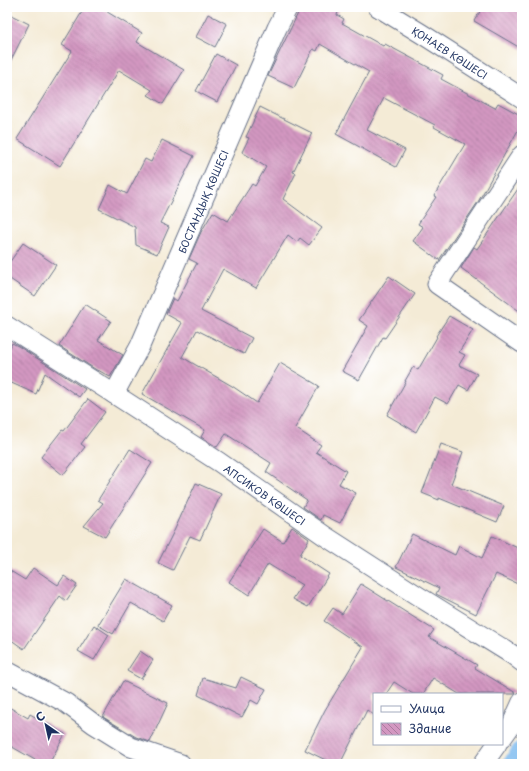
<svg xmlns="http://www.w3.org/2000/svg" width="529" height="771" font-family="'Playpen Sans',sans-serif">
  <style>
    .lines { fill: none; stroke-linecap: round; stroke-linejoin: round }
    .canal { stroke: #7cbaef; stroke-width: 22 }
    .building { fill: url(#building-back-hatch) }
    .street-casing { stroke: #677188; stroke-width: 21 }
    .street { stroke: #fff; stroke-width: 19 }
    .labels { text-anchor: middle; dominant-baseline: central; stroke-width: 4; stroke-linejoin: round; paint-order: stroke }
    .street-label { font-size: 10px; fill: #1b2f5e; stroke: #fff }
  </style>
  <defs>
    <pattern id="building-back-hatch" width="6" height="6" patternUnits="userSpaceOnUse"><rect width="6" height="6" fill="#d397c1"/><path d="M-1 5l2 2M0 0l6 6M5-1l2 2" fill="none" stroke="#aa7ca0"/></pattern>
  </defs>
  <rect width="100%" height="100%" fill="#fff"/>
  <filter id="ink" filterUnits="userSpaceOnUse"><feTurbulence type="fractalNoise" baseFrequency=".025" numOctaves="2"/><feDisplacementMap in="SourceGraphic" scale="8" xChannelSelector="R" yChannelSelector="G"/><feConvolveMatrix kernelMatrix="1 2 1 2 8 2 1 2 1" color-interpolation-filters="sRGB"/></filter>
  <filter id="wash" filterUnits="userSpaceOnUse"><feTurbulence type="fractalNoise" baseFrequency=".012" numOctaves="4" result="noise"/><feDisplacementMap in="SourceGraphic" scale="16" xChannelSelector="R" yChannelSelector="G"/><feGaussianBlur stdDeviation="0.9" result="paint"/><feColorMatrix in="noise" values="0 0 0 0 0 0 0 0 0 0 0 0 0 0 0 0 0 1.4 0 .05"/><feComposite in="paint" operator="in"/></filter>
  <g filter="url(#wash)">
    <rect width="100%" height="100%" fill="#f4ebd6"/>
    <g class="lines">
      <path class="canal" d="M514,764L522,752"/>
    </g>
    <g id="blocks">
      <path class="building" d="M85,7H99L142,33L137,42L184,70L163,104L148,95L152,90L119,70L60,166L17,139L72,51L62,45Z
        M301,7H340L337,15L344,19L342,23L383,46L385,44L443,75L441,79L495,108L498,103L522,116V123L478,202L439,260L413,241L423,227L418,224L436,197L434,196L465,144L434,127L435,125L384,98L367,130L405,150L396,167L336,134L369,72L320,44L317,51L313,49L294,88L268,76Z
        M483,7H515L522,11V49L474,21Z
        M7,13L29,24L7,68Z
        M208,14L227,24L215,47L196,37Z
        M216,54L236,65L217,102L196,91Z
        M260,107L312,133L293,172L296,173L283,199L322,228L309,245L300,238L297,242L288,235L256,288L223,269L201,311L252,338L244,354L197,330L182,357L232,386L257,403L280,363L319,386L295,428L321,445L316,452L346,471L339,484L356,493L340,523L323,515L321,520L303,507L307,500L266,472L271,463L226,434L217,447L201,437L205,430L142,394L182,323L166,314L173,298L177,301L197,263L189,259L201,232L213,212L228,221L252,184L255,186L266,167L242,152L249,138L246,137Z
        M162,140L194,156L160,223L169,227L157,254L136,245L135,227L99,209L110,185L127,194L145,159L151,162Z
        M522,183V313L461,268L474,247L477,249Z
        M23,243L56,265L35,296L7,277V266Z
        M389,276L415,294L385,338L383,337L359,380L342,371L368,326L359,320Z
        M85,304L111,321L98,340L123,355L110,377L98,370V371L59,346Z
        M449,316L473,330L459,352L465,355L459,365L477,374L468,390L459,385L448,404L435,397L416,432L387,415L406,381H405L413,367L418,370L437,337L436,336Z
        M12,343L18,346L85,389L79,397L45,373L36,394L7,381V354Z
        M88,399L105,412L81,444L85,447L63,475L41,457L62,430L64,431Z
        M441,444L463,452L451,484L504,506L497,522L439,498V500L422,493Z
        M130,449L152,463L105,537L84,526L103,503L98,500Z
        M196,483L221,494L200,540L190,536L173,570L158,563L175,529Z
        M292,527L309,539L300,555L329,574L308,607L293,599L302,585L268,564L249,595L229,582L263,529L283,542Z
        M412,534L455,555L459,546L482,558L492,536L522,550V586L496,574L476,614L436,594L439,588L396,567Z
        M33,568L58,585L64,576L77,585L66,601L60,596L24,649L7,637V569L25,580Z
        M126,579L172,605L163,621L131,603L113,634L98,625Z
        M361,584L434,630L429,637L477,665L475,668L516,693L515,694H459L433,678L423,694H413L394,682L386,694H374V715L367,710L340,764H334L305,750L325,710L363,647L324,621L333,608L342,614Z
        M94,625L109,635L94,660L78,651Z
        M140,651L153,660L141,679L127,671Z
        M241,677L266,689L258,704L251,700L242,717L198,695L203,678L236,688Z
        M123,681L168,703L150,742L136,737L103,717Z
        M7,706L28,718L30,714L65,734L49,764H42L7,744Z"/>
    </g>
  </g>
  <g filter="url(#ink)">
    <use href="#blocks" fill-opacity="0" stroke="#677188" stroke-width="1"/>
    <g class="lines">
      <g class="street-casing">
        <g id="street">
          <path id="s1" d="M378,7L422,34L522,98"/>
          <path d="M522,155L437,284L522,343"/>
          <path id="s2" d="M7,326L114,394L219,462L325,536L418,596L513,655L522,662"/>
          <path id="s3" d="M114,394L140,346L277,28L288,7"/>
          <path d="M7,671L66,703L94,724L131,747L181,764"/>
          <path d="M502,738L512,724L522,702"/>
          <path d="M483,764L497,744"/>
        </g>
      </g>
      <use href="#street" class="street"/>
    </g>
  </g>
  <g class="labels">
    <g class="street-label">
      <text stroke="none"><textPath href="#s1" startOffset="85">ҚОНАЕВ КӨШЕСІ</textPath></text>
      <text stroke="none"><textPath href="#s3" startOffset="212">БОСТАНДЫҚ КӨШЕСІ</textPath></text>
      <text stroke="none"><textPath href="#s2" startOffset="308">АПСИКОВ КӨШЕСІ</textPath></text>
    </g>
  </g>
  <rect width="529" height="771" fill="none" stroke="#fff" stroke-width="24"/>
  <rect x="373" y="693" width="130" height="52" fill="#ffffff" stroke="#a4acbf"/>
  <rect x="381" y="706" width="20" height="6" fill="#ffffff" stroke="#a4acbf"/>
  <text x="409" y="713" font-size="12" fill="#1b2f5e">Улица</text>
  <rect x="381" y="723" width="20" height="12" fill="url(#building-back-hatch)" stroke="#a4acbf"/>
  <text x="409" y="733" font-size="12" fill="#1b2f5e">Здание</text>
  <g transform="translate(46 725) rotate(326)" stroke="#ffffff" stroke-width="3" paint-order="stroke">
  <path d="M0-3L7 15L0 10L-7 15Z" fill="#1b2f5e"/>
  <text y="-6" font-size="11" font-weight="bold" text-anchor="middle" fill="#1b2f5e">С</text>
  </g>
</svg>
